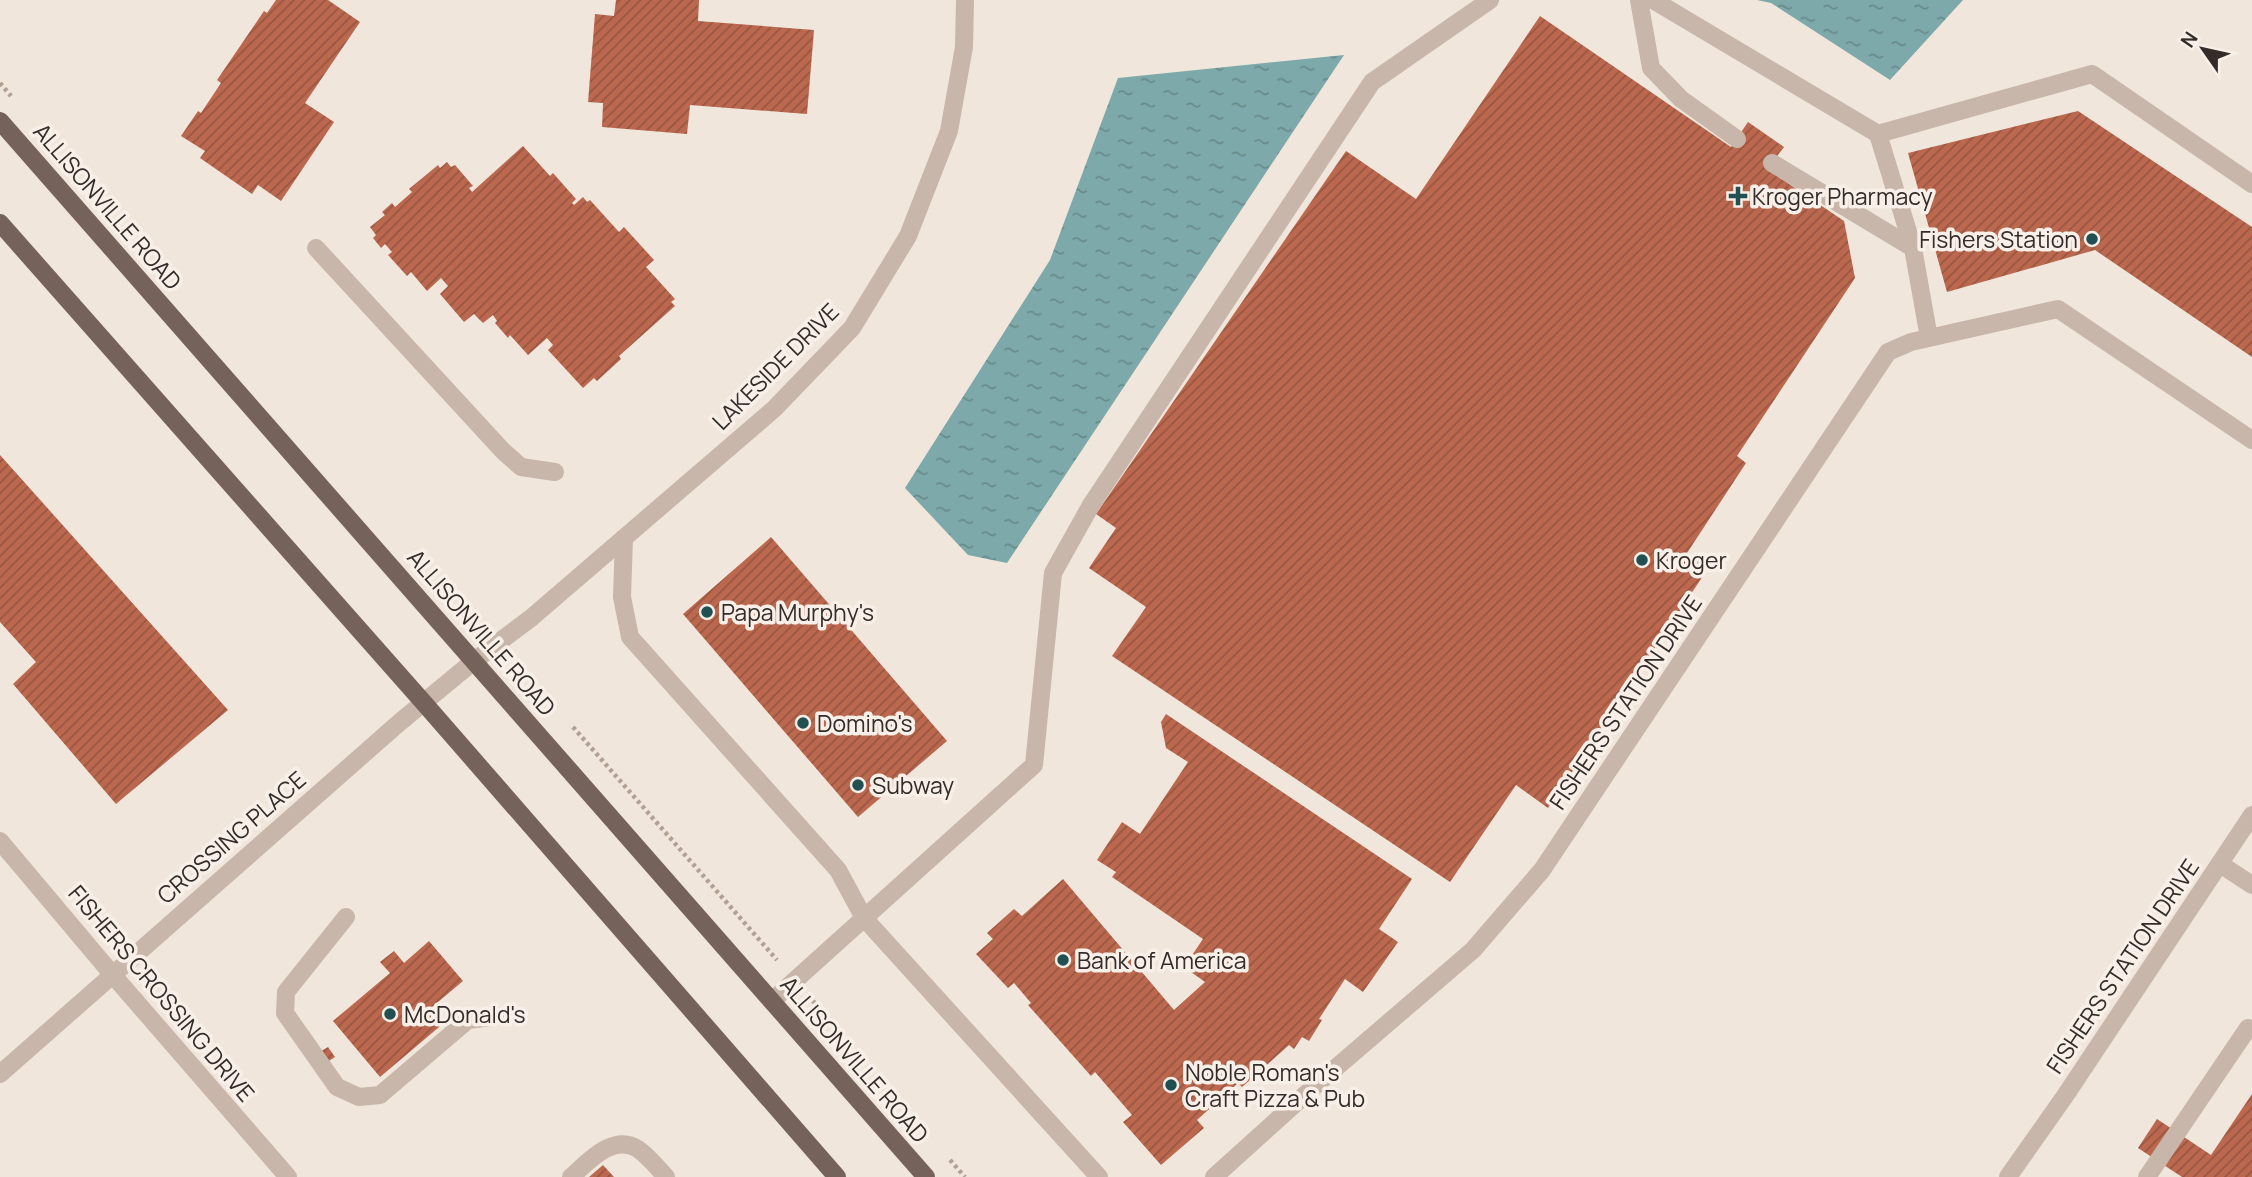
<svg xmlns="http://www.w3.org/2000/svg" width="2252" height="1177" font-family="Manrope,sans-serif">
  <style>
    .water { fill: url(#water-ripples) }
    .building { fill: url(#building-hatch) }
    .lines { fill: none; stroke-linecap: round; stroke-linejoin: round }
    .path { stroke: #b2a093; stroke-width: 4.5; stroke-dasharray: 3.5 3.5; stroke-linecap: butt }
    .lane { stroke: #c7b6a9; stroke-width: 18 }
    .street { stroke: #c7b6a9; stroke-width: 18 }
    .primary { stroke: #75635b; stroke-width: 18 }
    .poi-dot { fill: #214f52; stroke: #f8f0e8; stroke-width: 2.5 }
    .labels { text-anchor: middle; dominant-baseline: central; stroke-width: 7; stroke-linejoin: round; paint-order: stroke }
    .poi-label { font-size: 23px; fill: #342c28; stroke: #f8f0e8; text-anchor: start }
    .street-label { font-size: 23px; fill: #342c28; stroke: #f8f0e8 }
  </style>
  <defs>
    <pattern id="water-ripples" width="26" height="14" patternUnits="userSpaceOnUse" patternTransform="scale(1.75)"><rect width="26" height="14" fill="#7ea9aa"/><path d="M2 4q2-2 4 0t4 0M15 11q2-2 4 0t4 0" fill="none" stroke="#688a8a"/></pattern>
    <pattern id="building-hatch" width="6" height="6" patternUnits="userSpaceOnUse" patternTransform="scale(1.75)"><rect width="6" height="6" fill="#bb684f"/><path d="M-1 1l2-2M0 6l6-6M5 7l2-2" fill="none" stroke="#995642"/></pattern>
  </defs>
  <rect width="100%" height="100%" fill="#f0e6dc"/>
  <path class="water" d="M1757,0H1963L1890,80L1771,3Z
    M1344,55L1007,563L968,555L905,488L1050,260L1118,78Z"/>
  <path class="building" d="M276,0H328L360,22L305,103L334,122L281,201L258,185L252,194L200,158L205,151L181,136L198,111L201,113L221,83L217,80L264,11L267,13Z
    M616,0H699L698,21L814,30L807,114L690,105L687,134L602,127L603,103L588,102L595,14L614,16Z
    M1540,16L1731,147L1748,122L1784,147L1767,169L1844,221L1855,278L1737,456L1746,463L1687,553L1709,567L1548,808L1516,785L1450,882L1112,656L1146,607L1089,568L1116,528L1096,514L1346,151L1416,199Z
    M2078,111L2252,227V357L2095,250L1947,292L1908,153Z
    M523,146L550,176L553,173L576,199L572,203L574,205L583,197L587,202L590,200L619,232L624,227L654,260L646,267L675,299L671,302L675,306L619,356L621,359L597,381L594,378L583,388L548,350L553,345L547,338L528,355L510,335L508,338L495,323L497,321L493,315L483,323L474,314L464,322L440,294L448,286L441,278L427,291L411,272L407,276L388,255L392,252L385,244L381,248L373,238L376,235L370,227L385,215L382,212L392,203L395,207L412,192L409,189L438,165L440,168L447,162L451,167L455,165L473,186L469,188L472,192Z
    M0,455L228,710L116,804L13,684L36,662L0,622Z
    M771,537L947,741L858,817L683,614Z
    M1166,714L1412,879L1379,929L1398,942L1363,992L1345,979L1319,1019L1322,1020L1309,1041L1302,1037L1294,1049L1289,1045L1242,1087L1238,1083L1197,1120L1204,1128L1161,1165L1123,1122L1132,1115L1095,1072L1091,1076L1028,1005L1031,1003L1014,983L1008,988L976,954L993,939L987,933L1014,909L1022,916L1063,879L1174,1010L1205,982L1184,967L1203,939L1112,877L1116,872L1097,860L1122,822L1140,834L1188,762L1166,748L1161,722Z
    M429,941L463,981L432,1007L445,1022L380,1077L333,1021L390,973L380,962L394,951L404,963Z
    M328,1047L335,1057L318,1068L311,1057Z
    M2252,1094V1177H2182L2138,1148L2157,1119L2211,1155Z
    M603,1165L614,1177H589Z"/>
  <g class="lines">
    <path class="path" d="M0,83L11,96
      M573,727L777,960
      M813,1001L839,1031
      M950,1160L965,1177"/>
    <path class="lane" d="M1639,0L1651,68L1681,99L1737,139
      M1653,0L1878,134
      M1772,163L1913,248
      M316,248L503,451L521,467L555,472
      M1929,338L1913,248L1878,134L2092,74L2252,184
      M624,538L622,597L630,637L838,870L864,918L1099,1177
      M2220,864L2252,885
      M346,917L286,992L285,1013L337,1087L359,1097L380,1095L468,1020L501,1016
      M772,1001L1034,765L1053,573L1091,505L1372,82L1490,0
      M571,1177C588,1162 613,1133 638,1149C648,1156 658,1168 666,1177
      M1214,1177L1317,1084L1473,950L1542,870L1888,352L1911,342L2058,309L2252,440
      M2008,1177L2067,1093L2252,815
      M2147,1177L2248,1028"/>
    <path class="street" d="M0,841L112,974L288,1177
      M0,1074L400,722L474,661L531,618L774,409L852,328L908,236L949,131L964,47L965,0"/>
    <path class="primary" d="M0,121L926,1177
      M0,223L424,703L837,1177"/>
  </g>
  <g class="poi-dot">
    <path d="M1734.5 185.5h7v7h7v7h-7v7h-7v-7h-7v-7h7z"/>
    <circle cx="2092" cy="239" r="7"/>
    <circle cx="1642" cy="560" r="7"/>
    <circle cx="707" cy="612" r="7"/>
    <circle cx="803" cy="723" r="7"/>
    <circle cx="858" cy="785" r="7"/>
    <circle cx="1063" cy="960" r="7"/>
    <circle cx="390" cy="1014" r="7"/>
    <circle cx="1171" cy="1085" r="7"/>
  </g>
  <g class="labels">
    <g class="poi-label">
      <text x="1752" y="196">Kroger Pharmacy</text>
      <text x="2078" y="239" text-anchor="end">Fishers Station</text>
      <text x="1656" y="560">Kroger</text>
      <text x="721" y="612">Papa Murphy's</text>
      <text x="817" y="723">Domino's</text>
      <text x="872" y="785">Subway</text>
      <text x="1077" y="960">Bank of America</text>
      <text x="404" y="1014">McDonald's</text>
      <text x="1185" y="1072">Noble Roman's<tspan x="1185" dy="26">Craft Pizza &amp; Pub</tspan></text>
    </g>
    <g class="street-label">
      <text transform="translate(108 206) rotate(49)">ALLISONVILLE ROAD</text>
      <text transform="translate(775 366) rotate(-45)">LAKESIDE DRIVE</text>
      <text transform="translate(482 632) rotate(49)">ALLISONVILLE ROAD</text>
      <text transform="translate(1625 702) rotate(-56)">FISHERS STATION DRIVE</text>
      <text transform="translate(231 837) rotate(-41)">CROSSING PLACE</text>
      <text transform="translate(2122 966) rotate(-56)">FISHERS STATION DRIVE</text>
      <text transform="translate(162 993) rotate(50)">FISHERS CROSSING DRIVE</text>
      <text transform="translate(855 1059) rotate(49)">ALLISONVILLE ROAD</text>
    </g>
  </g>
  <g transform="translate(2203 49) rotate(304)" stroke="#f8f0e8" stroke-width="5" paint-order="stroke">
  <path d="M0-5L12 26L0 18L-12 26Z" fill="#342c28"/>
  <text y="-10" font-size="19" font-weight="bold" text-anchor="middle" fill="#342c28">N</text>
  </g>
</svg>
